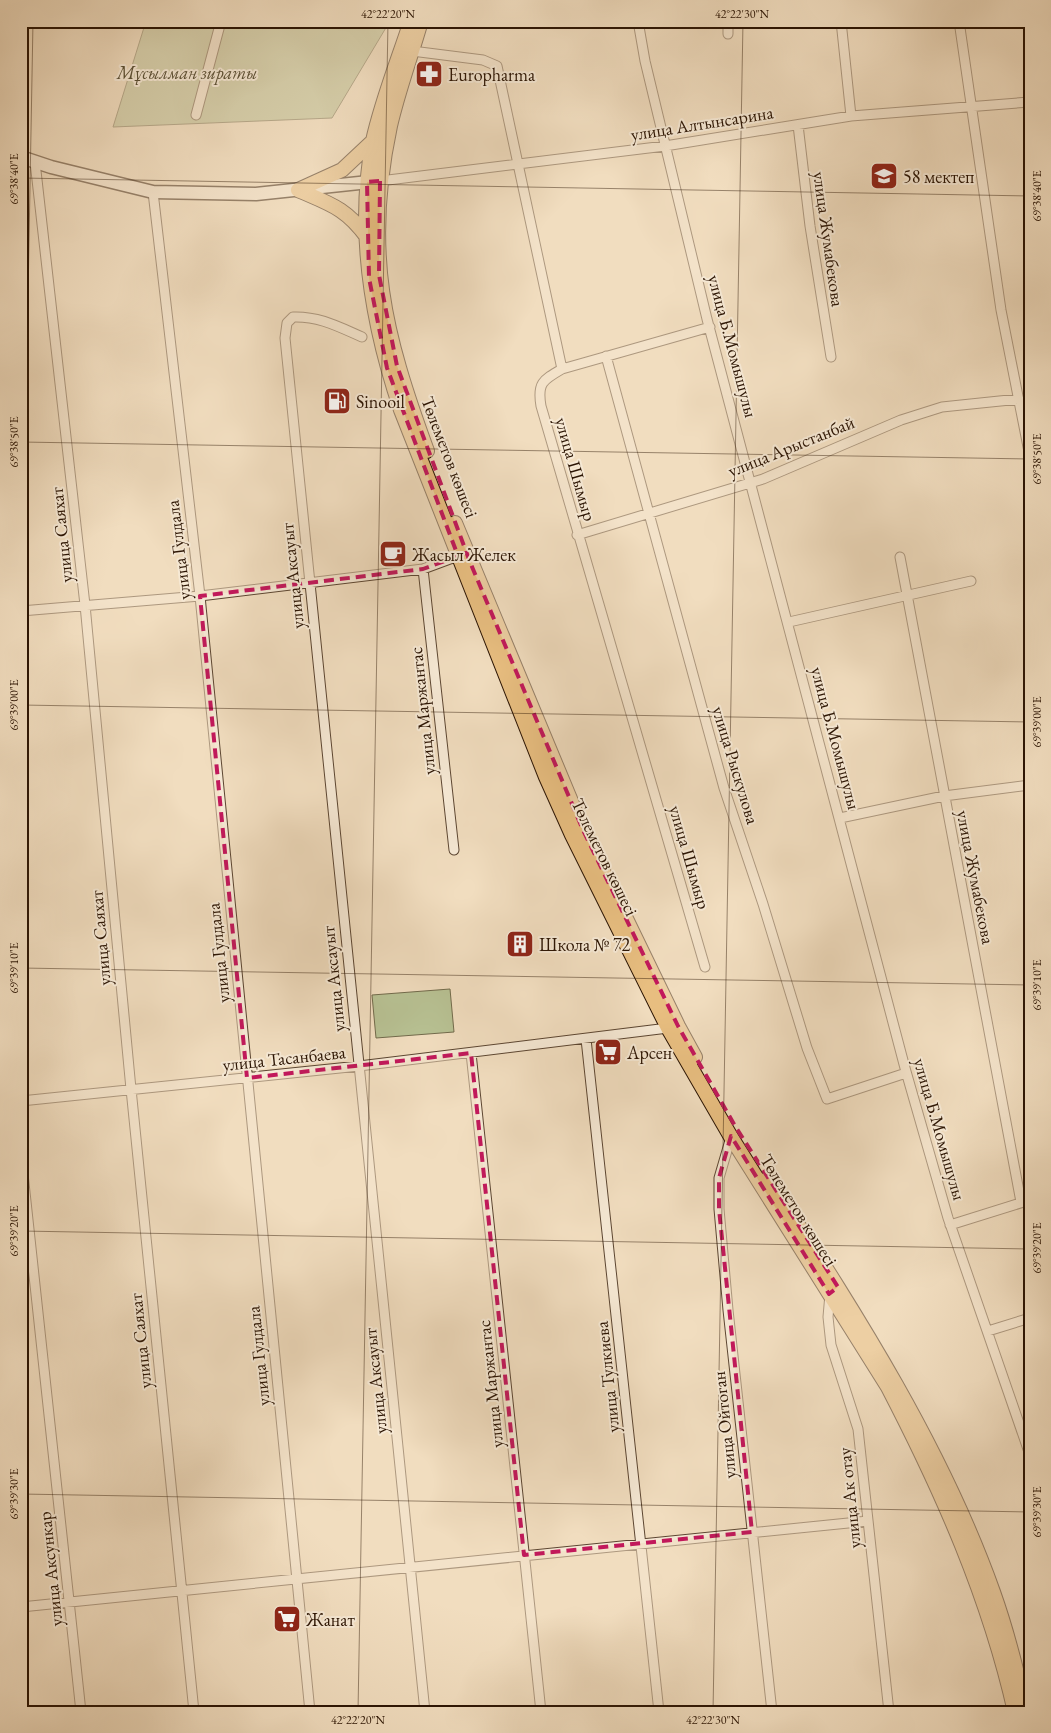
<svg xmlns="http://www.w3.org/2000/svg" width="1051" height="1733" font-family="'EB Garamond',serif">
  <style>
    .green { fill: #b8c294; stroke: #726b4c }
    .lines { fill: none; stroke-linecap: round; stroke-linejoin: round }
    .street-casing { stroke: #5c4632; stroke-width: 11 }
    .secondary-casing { stroke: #2b1403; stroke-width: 15 }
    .primary-casing { stroke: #2b1403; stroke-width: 16 }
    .street { stroke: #f6e9d5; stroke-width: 9 }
    .secondary { stroke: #f6e9d5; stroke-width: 12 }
    .primary { stroke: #e8be80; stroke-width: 14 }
    .marked { fill: none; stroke: #c2185b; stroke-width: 4; stroke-dasharray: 10 6; stroke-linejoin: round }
    .ticks { fill: none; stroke: #2b1403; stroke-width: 1; stroke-opacity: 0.45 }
    .labels { text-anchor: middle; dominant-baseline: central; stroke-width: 4; stroke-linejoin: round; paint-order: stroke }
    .park-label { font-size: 18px; font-style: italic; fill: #5c5136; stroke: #f6e9d5 }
    .poi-label { font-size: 18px; fill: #2b1403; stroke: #f6e9d5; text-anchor: start }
    .street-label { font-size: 18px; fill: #2b1403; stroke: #f6e9d5 }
    .neatline { fill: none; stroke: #2b1403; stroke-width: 2 }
    .ticks-label { font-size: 12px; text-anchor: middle; fill: #2b1403 }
  </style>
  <rect width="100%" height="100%" fill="#f1ddbf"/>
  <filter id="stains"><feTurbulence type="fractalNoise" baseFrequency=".004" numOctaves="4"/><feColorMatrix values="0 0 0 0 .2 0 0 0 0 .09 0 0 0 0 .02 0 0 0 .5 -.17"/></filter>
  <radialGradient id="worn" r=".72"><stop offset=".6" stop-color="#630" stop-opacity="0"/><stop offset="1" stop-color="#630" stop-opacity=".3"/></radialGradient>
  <path class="green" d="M146,21H390L332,118L113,127Z
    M450,989L454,1032L376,1038L372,995Z"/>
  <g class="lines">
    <g class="street-casing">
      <path id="street" d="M638,21L645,61L707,319L905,1068L948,1218L1030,1455
        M728,21V34
        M841,21L851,116
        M959,21L1001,310L1030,457
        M412,51L483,60L497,66L562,369C543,380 537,383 541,406L705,967
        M196,115L221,21
        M798,125L810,226L831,357
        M35,162L85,605L131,1089L194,1712
        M380,181L665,146L851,116L1030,102
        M153,192L200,596L310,1712
        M362,337C339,327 319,316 293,317L287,323L285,338L425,1712
        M606,356L724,788L763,904L807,1048L827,1099L906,1073
        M562,369L710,327
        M577,535L763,479L901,420L942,407L1019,399
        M900,557L1021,1202
        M423,569L454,850
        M21,611L200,596L423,569L458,556
        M789,622L971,581
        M840,818L944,796L1030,785
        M586,1039L659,1712
        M471,1053L541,1712
        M21,1101L359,1066L668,1028
        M731,1137L719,1178V1209L728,1310L772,1712
        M21,1155L81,1712
        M950,1225L1030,1200
        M830,1294L828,1317L831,1345L858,1429L889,1712
        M988,1331L1030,1318
        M21,1607L868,1521"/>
    </g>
    <g class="secondary-casing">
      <path id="secondary" d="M21,157L51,167L153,192L256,194L378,181"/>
    </g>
    <g class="primary-casing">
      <path id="primary" d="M411,21C398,61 382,100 373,141C356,231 372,324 401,410L546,777L572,835L668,1028L731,1137L888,1387C942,1491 989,1597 1015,1712
        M421,21C411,56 398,91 390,126C363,252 384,334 427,451
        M298,190L342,170L374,140
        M298,190C330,204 346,208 367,237
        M455,523L583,830L678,1026L695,1057
        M768,1178C853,1310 940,1443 993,1592C1007,1631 1017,1671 1026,1712"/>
    </g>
    <use href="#street" class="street"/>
    <use href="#secondary" class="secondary"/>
    <use href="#primary" class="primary"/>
  </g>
  <path d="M0 0H1051V1733H0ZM380,181L379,275L397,366L470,562L583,830L678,1026L735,1126L838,1287L829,1294L731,1136L719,1178V1209L752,1532L524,1555L471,1053L247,1078L200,596L423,569L458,556L387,368L369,278L367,182Z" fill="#f1ddbf" fill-opacity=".55" fill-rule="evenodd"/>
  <path class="marked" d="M380,181L379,275L397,366L470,562L583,830L678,1026L735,1126L838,1287L829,1294L731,1136L719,1178V1209L752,1532L524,1555L471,1053L247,1078L200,596L423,569L458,556L387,368L369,278L367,182Z"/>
  <path class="ticks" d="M21,178L1030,196M21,442L1030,459M21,684L33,21M21,705L1030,722M21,968L1030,985M21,1231L1030,1249M21,1494L1030,1512M358,1712L388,21M713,1712L743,21"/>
  <defs>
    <g id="pharmacy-square" transform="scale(1.4375)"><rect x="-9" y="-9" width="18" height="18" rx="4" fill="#8f2418" stroke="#f6e9d5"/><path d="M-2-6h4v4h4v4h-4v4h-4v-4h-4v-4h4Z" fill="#fff"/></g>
    <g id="school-square" transform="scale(1.4375)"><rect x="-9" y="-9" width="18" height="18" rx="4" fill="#8f2418" stroke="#f6e9d5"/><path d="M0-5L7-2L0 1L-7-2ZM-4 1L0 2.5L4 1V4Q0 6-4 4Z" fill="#fff"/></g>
    <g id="fuel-square" transform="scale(1.4375)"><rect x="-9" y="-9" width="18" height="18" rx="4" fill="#8f2418" stroke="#f6e9d5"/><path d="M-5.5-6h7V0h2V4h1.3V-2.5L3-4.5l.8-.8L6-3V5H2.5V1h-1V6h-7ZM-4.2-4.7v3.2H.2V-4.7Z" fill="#fff"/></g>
    <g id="cafe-square" transform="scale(1.4375)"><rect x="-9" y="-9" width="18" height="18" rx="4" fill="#8f2418" stroke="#f6e9d5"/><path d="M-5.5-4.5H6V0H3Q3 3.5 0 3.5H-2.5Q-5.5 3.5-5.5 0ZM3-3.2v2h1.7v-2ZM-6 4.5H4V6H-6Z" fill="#fff"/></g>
    <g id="building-square" transform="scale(1.4375)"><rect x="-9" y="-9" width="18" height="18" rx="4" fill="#8f2418" stroke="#f6e9d5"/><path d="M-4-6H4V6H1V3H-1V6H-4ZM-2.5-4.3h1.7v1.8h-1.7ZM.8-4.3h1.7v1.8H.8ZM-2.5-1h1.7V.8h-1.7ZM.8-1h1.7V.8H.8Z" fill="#fff"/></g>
    <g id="supermarket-square" transform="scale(1.4375)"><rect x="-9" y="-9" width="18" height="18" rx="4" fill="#8f2418" stroke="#f6e9d5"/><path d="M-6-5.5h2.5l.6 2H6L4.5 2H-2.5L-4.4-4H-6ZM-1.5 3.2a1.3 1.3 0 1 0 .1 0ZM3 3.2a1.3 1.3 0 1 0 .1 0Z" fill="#fff"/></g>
  </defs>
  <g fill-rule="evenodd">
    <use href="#pharmacy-square" x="429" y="74"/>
    <use href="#school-square" x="884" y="176"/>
    <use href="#fuel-square" x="337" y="401"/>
    <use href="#cafe-square" x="393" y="554"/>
    <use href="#building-square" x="520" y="944"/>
    <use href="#supermarket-square" x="608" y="1052"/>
    <use href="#supermarket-square" x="287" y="1619"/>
  </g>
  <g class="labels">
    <g class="park-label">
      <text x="187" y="72">Мұсылман зираты</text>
    </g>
    <g class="poi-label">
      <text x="448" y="74">Europharma</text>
      <text x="903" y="176">58 мектеп</text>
      <text x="356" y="401">Sinooil</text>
      <text x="412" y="554">Жасыл Желек</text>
      <text x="539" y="944">Школа № 72</text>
      <text x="627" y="1052">Арсен</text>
      <text x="306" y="1619">Жанат</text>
    </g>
    <g class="street-label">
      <text transform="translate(702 123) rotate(-9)">улица Алтынсарина</text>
      <text transform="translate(829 239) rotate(82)">улица Жумабекова</text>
      <text transform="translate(733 346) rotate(75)">улица Б.Момышулы</text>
      <text transform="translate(791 446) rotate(-22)">улица Арыстанбай</text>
      <text transform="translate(450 457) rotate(69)">Төлеметов көшесі</text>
      <text transform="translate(576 469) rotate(74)">улица Шымыр</text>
      <text transform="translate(61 535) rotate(-96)">улица Саяхат</text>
      <text transform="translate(178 550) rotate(-97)">улица Гулдала</text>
      <text transform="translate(292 576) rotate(-96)">улица Аксауыт</text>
      <text transform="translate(422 711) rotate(-96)">улица Маржантас</text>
      <text transform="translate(836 738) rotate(75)">улица Б.Момышулы</text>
      <text transform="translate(736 765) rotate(73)">улица Рыскулова</text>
      <text transform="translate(605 857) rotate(64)">Төлеметов көшесі</text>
      <text transform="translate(690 857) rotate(74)">улица Шымыр</text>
      <text transform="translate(976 877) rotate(79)">улица Жумабекова</text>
      <text transform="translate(100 938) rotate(-95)">улица Саяхат</text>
      <text transform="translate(218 953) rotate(-96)">улица Гулдала</text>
      <text transform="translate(333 979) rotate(-96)">улица Аксауыт</text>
      <text transform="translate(284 1058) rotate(-6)">улица Тасанбаева</text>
      <text transform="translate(940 1129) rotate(74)">улица Б.Момышулы</text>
      <text transform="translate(799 1210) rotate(58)">Төлеметов көшесі</text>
      <text transform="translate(140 1341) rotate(-96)">улица Саяхат</text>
      <text transform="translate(258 1356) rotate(-96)">улица Гулдала</text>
      <text transform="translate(607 1377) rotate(-96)">улица Тулкиева</text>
      <text transform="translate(375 1381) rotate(-96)">улица Аксауыт</text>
      <text transform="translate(490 1384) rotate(-96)">улица Маржантас</text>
      <text transform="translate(724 1425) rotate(-96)">улица Ойтоган</text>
      <text transform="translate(849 1498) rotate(-96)">улица Ак отау</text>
      <text transform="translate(50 1569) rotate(-96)">улица Аксункар</text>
    </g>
  </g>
  <rect width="1051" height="1733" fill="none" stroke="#f1ddbf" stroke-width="55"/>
  <rect x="28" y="28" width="996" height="1678" class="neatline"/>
  <g class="ticks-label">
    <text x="388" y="18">42°22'20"N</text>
    <text x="742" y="18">42°22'30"N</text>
    <text transform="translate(14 179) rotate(-90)" y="4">69°38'40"E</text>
    <text transform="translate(1037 196) rotate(-90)" y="4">69°38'40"E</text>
    <text transform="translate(14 442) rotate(-90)" y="4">69°38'50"E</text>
    <text transform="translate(1037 459) rotate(-90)" y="4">69°38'50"E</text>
    <text transform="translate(14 705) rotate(-90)" y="4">69°39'00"E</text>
    <text transform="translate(1037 722) rotate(-90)" y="4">69°39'00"E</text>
    <text transform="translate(14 968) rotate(-90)" y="4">69°39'10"E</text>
    <text transform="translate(1037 985) rotate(-90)" y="4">69°39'10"E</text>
    <text transform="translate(14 1231) rotate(-90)" y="4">69°39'20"E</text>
    <text transform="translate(1037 1248) rotate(-90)" y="4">69°39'20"E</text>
    <text transform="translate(14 1494) rotate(-90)" y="4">69°39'30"E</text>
    <text transform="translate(1037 1512) rotate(-90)" y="4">69°39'30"E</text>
    <text x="358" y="1724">42°22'20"N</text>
    <text x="713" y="1724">42°22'30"N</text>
  </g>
  <rect width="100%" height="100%" filter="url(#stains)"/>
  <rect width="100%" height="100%" fill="url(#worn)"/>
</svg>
